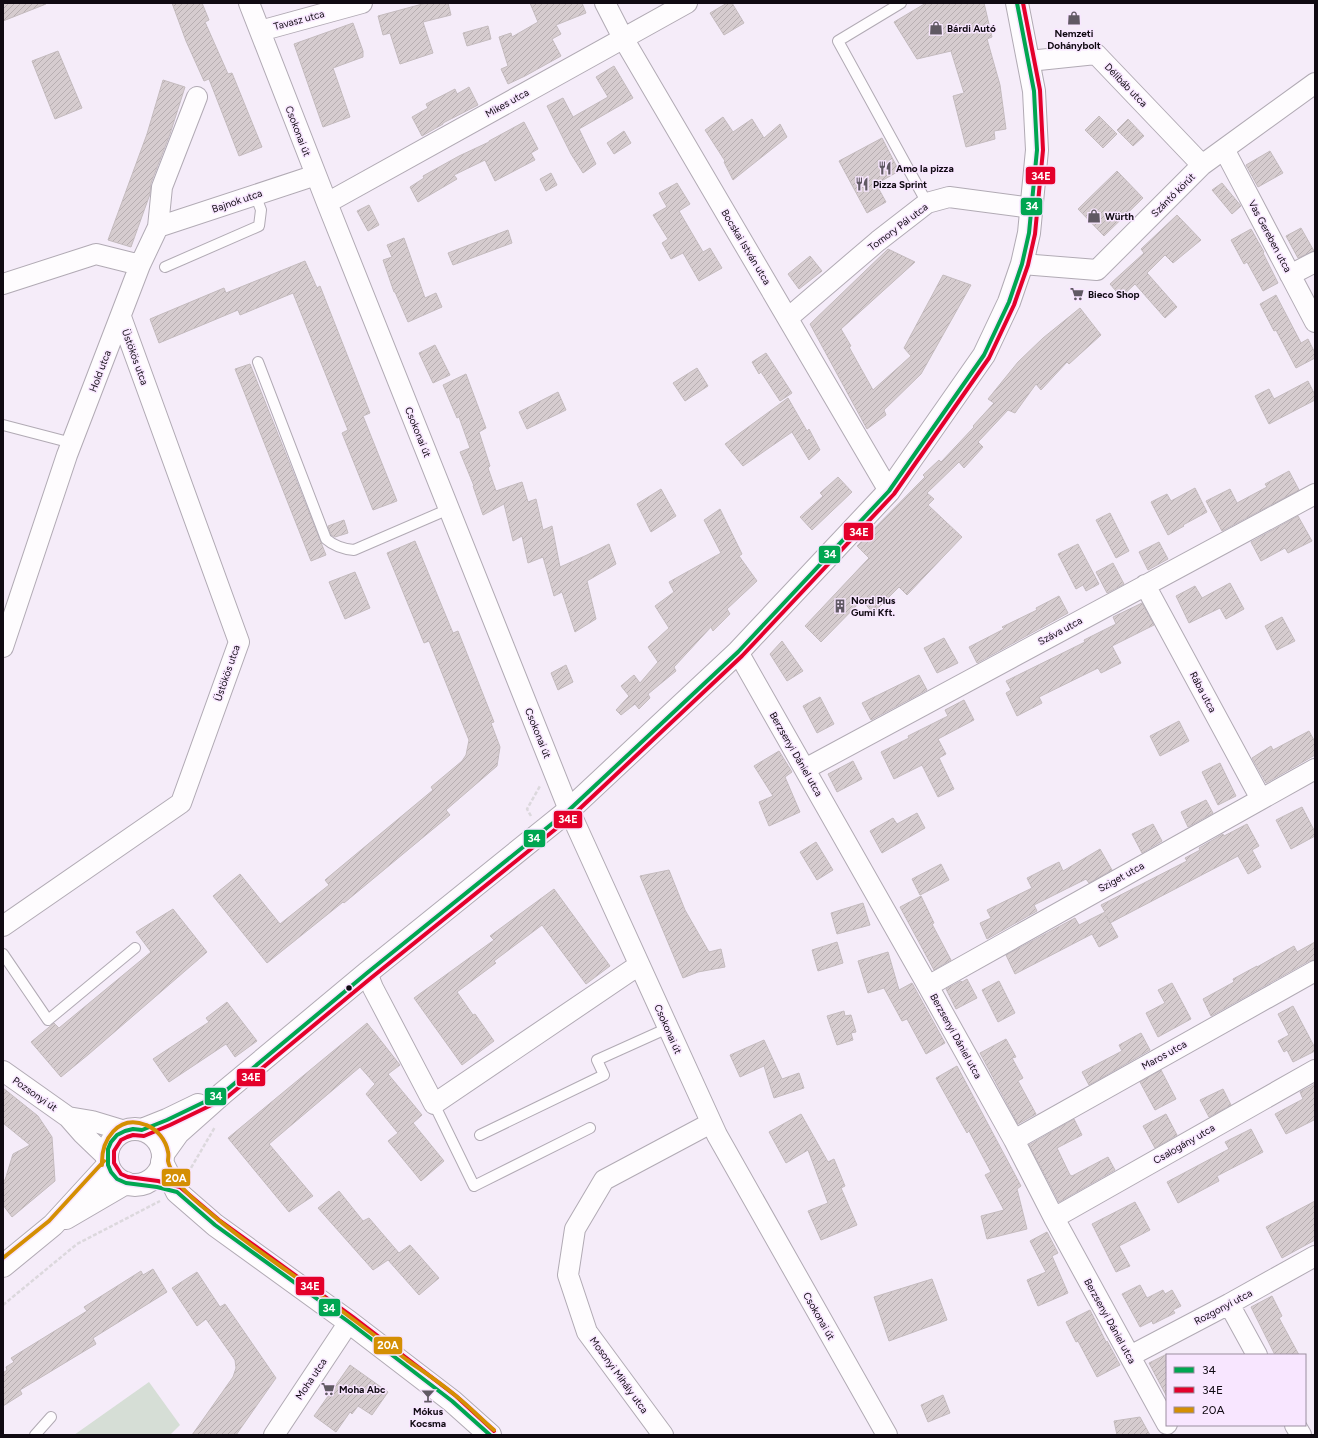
<svg xmlns="http://www.w3.org/2000/svg" width="1318" height="1438" font-family="Figtree,sans-serif">
  <style>
    .green { fill: #d6ded6 }
    .building { fill: url(#building-hatch); stroke: #c4bbbe }
    .lines { fill: none; stroke-linecap: round; stroke-linejoin: round }
    .lane-casing { stroke: #b1aab4; stroke-width: 12 }
    .street-casing { stroke: #b1aab4; stroke-width: 22 }
    .secondary-casing { stroke: #b1aab4; stroke-width: 24 }
    .path { stroke: #dcd8dd; stroke-width: 2.5; stroke-dasharray: 4 2; stroke-linecap: butt }
    .lane { stroke: #fefcfe; stroke-width: 10 }
    .street { stroke: #fefcfe; stroke-width: 20 }
    .secondary { stroke: #fefcfe; stroke-width: 22 }
    .bus-1-casing { stroke: #f8e6ff; stroke-width: 7 }
    .bus-2-casing { stroke: #f8e6ff; stroke-width: 7 }
    .bus-3-casing { stroke: #f8e6ff; stroke-width: 7 }
    .bus-1 { stroke: #00a651; stroke-width: 4 }
    .bus-2 { stroke: #e4002b; stroke-width: 4 }
    .bus-3 { stroke: #d48f03; stroke-width: 4 }
    .bus-dot { fill: #100a12; stroke: #f8e6ff; stroke-width: 1.5 }
    .labels { text-anchor: middle; dominant-baseline: central; stroke-width: 3; stroke-linejoin: round; paint-order: stroke }
    .street-label { font-size: 10px; fill: #100a12; stroke: #f8e6ff }
    .poi-label { font-size: 10px; font-weight: bold; fill: #100a12; stroke: #f8e6ff; text-anchor: start }
    .line-badge { stroke: #f8e6ff; stroke-width: 1.5 }
    .badge-label { font-size: 11px; text-anchor: middle; font-weight: bold; fill: #fff }
  </style>
  <defs>
    <pattern id="building-hatch" width="6" height="6" patternUnits="userSpaceOnUse"><rect width="6" height="6" fill="#d6cccf"/><path d="M-1 1l2-2M0 6l6-6M5 7l2-2" fill="none" stroke="#b7aeb1"/></pattern>
  </defs>
  <rect width="100%" height="100%" fill="#f5ecf9"/>
  <path class="green" d="M149,1382L180,1425L170,1435H74Z"/>
  <path class="building" d="M3,3H46V4L3,21Z
    M172,3H202L209,20L205,22L228,74L232,73L262,147L239,156L209,79L204,81L186,41Z
    M426,3H448L451,15L423,22L433,53L400,64L390,33L383,35L378,16Z
    M530,3H582L586,13L556,25L561,34L552,39L561,56L525,76L508,84L501,69L508,66L499,37L511,33L512,37L538,22Z
    M727,3H732L744,23L724,35L710,13Z
    M926,3H984L992,37L987,39L1000,85L1006,129L994,131L995,139L966,147L953,96L964,93L951,51L917,59L894,22Z
    M353,23L363,51V57L333,68L350,117L323,127L294,44Z
    M488,26L491,39L467,46L463,33Z
    M58,51L82,108L55,119L32,61Z
    M614,66L633,98L579,129L596,164L583,173L571,154L547,106L563,98L573,117L608,97L596,77Z
    M163,80L185,87L170,134L151,183L150,194L131,247L108,240L147,134Z
    M469,87L478,105L443,123V124L422,136L412,117L428,108L426,104L455,89L457,94Z
    M1099,116L1117,134L1103,148L1085,130Z
    M723,117L733,132L752,119L764,138L780,124L787,137L733,180L724,162L725,161L705,130Z
    M1128,119L1144,136L1133,146L1117,130Z
    M524,122L538,149L531,153L535,160L495,181L485,160L454,175L457,179L418,202L410,187L424,178L423,176L459,156L489,142V141Z
    M624,131L631,143L614,154L607,143Z
    M882,138L899,171L876,184L886,202L867,213L839,161Z
    M1270,151L1283,173L1258,187L1246,165Z
    M1117,171L1143,198L1104,236L1078,209Z
    M551,173L557,185L546,191L540,179Z
    M677,183L690,204L679,211L703,252L710,248L722,268L699,281L683,253L671,259L662,243L668,239L653,215L667,207L659,193Z
    M1222,183L1241,206L1232,214L1212,190Z
    M369,205L379,225L368,231L357,211Z
    M1177,215L1201,240L1173,263L1165,255L1147,273L1177,307L1165,318L1135,284L1121,297L1110,284L1144,253L1141,249Z
    M1301,228L1314,251L1298,258L1286,236Z
    M1251,229L1264,252L1263,253L1278,283L1263,291L1247,262L1244,264L1231,240Z
    M508,230L512,243L453,265L448,253Z
    M404,238L425,298L436,293L442,307L408,322L395,292H394L383,260L392,257L387,245Z
    M888,249L915,262L841,329L851,346L849,347L873,390L911,356L904,348L943,275L971,285L921,374L884,410L886,415L867,429L810,324Z
    M810,256L822,271L799,289L788,274Z
    M305,261L317,288L320,286L370,413L363,416L397,501L373,510L342,433L348,430L293,293L240,315L238,310L159,343L150,319L224,288L226,293Z
    M1276,295L1301,343L1308,339L1315,353V358L1296,368L1276,330L1274,331L1260,304Z
    M1080,308L1101,335L1069,364L1067,362L1041,390L1036,384L1015,413L1008,410L978,442L983,447L964,468L959,462L927,493L934,499L928,505L962,537L907,595L899,587L873,613L862,600L821,642L805,626L869,558L857,546L925,477L923,475L939,460L941,462L974,427L973,426L994,403L988,399L1018,362L1043,338Z
    M435,345L450,375L433,383L419,353Z
    M766,353L792,393L780,401L761,372L759,374L752,362Z
    M250,364L326,555L311,561L235,369Z
    M697,368L708,386L685,401L673,383Z
    M466,374L486,428L479,432L490,466L488,468L496,491L522,482L528,502L536,499L543,530L552,526L560,567L587,555L609,544L616,564L587,581L596,619L575,632L562,592L554,596L543,557L528,563L522,536L513,541L504,504L483,515L473,486H474L460,452L470,448L459,417L457,418L443,385Z
    M1308,381L1315,395V400L1269,424L1255,396L1269,389L1274,399Z
    M558,392L566,410L527,429L519,412Z
    M788,398L807,431L809,429L820,450L809,460L792,432L743,466L725,444Z
    M1289,471L1299,490L1222,531L1206,501L1230,489L1237,503L1267,487L1265,484Z
    M838,477L852,492L812,530L800,517L823,496L820,493Z
    M1195,488L1207,512L1183,525L1184,526L1168,535L1151,502L1167,494L1171,501Z
    M661,489L676,516L651,532L637,504Z
    M720,509L742,554L739,556L757,581L727,609L730,614L713,631L711,627L674,667L676,671L648,694L650,698L639,709L635,704L621,715L616,710L629,696L621,686L634,675L640,683L658,662L648,647L669,628L655,606L674,592L669,582L721,553L704,520Z
    M1110,513L1129,551L1116,558L1096,520Z
    M1298,516L1312,541L1288,553L1285,548L1261,561L1251,542Z
    M344,520L348,533L335,537L331,535L328,526Z
    M415,541L453,633L458,631L494,722L491,723L500,747L497,766L446,810L450,815L344,903L343,902L267,963L213,896L240,874L280,924L329,885L325,880L433,790L431,787L462,761L466,755L469,740L429,641L424,643L387,553Z
    M1159,542L1168,559L1148,570L1139,552Z
    M1078,544L1099,584L1086,591L1083,585L1076,589L1058,554Z
    M1113,563L1124,584L1107,593L1096,572Z
    M355,572L370,608L345,619L329,582Z
    M1230,583L1244,609L1226,619L1220,608L1189,623L1176,596L1195,586L1202,598Z
    M1059,596L1068,613L977,663L969,647L1004,629L1002,627L1037,610L1036,608Z
    M1142,603L1154,625L1112,646L1121,663L1101,673L1098,668L1039,697L1042,703L1017,716L1006,693L1011,690L1006,681L1085,642L1084,640L1116,624L1113,617Z
    M1282,617L1295,641L1277,650L1265,626Z
    M944,638L958,663L937,673L924,648Z
    M782,641L803,671L787,681L770,654Z
    M566,665L573,682L558,690L551,673Z
    M919,675L927,690L871,720L862,703Z
    M820,697L834,724L817,733L803,706Z
    M964,700L974,720L938,739L946,754L939,758L954,789L938,797L922,765L894,779L881,752L909,738L908,736L948,716L945,710Z
    M1179,721L1189,741L1160,756L1150,736Z
    M1309,731L1315,742V755L1266,783L1252,758L1271,746L1273,750Z
    M779,751L792,772L785,777L800,812L769,826L759,802L773,796L754,766Z
    M853,761L862,779L837,792L828,774Z
    M1220,763L1236,796L1218,805L1202,772Z
    M1206,800L1213,813L1188,827L1181,812Z
    M1302,807L1315,832V836L1291,849L1276,820Z
    M917,813L925,828L882,853L870,831L893,818L897,824Z
    M1153,824L1162,841L1142,853L1132,834Z
    M1247,824L1259,846L1252,850L1261,867L1248,874L1238,856L1110,923L1106,915L1118,937L1099,947L1092,934L1015,974L1006,955L1075,918L1079,925L1105,912L1101,905L1187,861L1185,858L1200,850L1199,848L1223,834L1224,836Z
    M816,842L833,870L817,880L800,852Z
    M1100,849L1112,870L1089,883L1086,879L1034,905L1037,911L987,939L980,923L991,918L987,910L1032,888L1027,878L1059,862L1063,871Z
    M941,864L949,880L920,895L912,879Z
    M669,870L685,910L709,952L721,949L725,967L698,972L683,978L640,876Z
    M554,889L610,966L586,984L542,925L494,961L496,963L457,992L473,1015L475,1014L494,1041L462,1065L414,998L494,940L490,936Z
    M921,896L934,923L932,924L951,960L934,970L900,907Z
    M863,903L870,925L837,934L831,913Z
    M173,909L207,952L89,1054L61,1077L31,1042L54,1023L59,1028L151,952L136,932Z
    M837,942L843,963L818,971L812,950Z
    M1315,942V960L1309,961L1211,1016L1203,999L1234,982L1233,979L1257,966V967L1294,946L1297,952Z
    M888,952L899,990L912,983L945,1043L926,1054L907,1019L902,1021L884,988L868,993L858,961Z
    M967,979L977,998L956,1009L946,989L961,981L962,982Z
    M999,981L1015,1013L998,1022L982,990Z
    M1172,983L1191,1019L1158,1037L1146,1013L1165,1003L1158,990Z
    M227,1002L257,1041L235,1057L226,1044L169,1082L153,1059L209,1022L206,1018Z
    M1293,1006L1315,1048V1051L1293,1062L1287,1050L1284,1052L1278,1041L1289,1035L1278,1014Z
    M844,1011L845,1016L851,1015L856,1032L851,1033L853,1040L837,1045L827,1016Z
    M367,1023L400,1065L388,1074L422,1115L413,1123L444,1161L421,1181L388,1141L398,1133L366,1094L375,1084L360,1067L269,1144L313,1196L289,1212L228,1138Z
    M1141,1033L1150,1050L1089,1085L1082,1072L1122,1051L1119,1045Z
    M1006,1039L1016,1057L1012,1058L1023,1078L1018,1081L1036,1114L1018,1124L980,1053Z
    M764,1040L782,1079L799,1073L804,1088L774,1098L764,1066L740,1077L730,1055Z
    M957,1066L1021,1186L1017,1189L1027,1229L987,1239L981,1216L1004,1210L985,1175L991,1172L969,1131L967,1133L936,1078Z
    M1161,1070L1176,1099L1155,1110L1140,1082Z
    M1315,1084V1122L1314,1120L1286,1134L1275,1114L1303,1099L1300,1092Z
    M3,1088L38,1116L52,1137L55,1181L12,1217L3,1205V1181L5,1180L13,1154L30,1145L3,1123Z
    M1223,1089L1231,1105L1209,1117L1200,1100Z
    M801,1114L828,1162L834,1159L845,1186L841,1188L857,1225L821,1240L808,1211L828,1203L808,1150L786,1163L769,1132Z
    M1166,1114L1177,1135L1155,1148L1143,1126Z
    M1074,1119L1082,1135L1057,1148L1070,1175L1072,1176L1108,1157L1115,1170L1059,1202L1029,1145Z
    M1251,1129L1263,1152L1217,1176L1219,1181L1178,1203L1167,1182L1229,1149L1225,1142Z
    M339,1191L363,1221L369,1218L399,1253L410,1245L439,1278L419,1295L388,1260L373,1270L318,1208Z
    M1315,1201V1240L1282,1258L1266,1227Z
    M1135,1202L1150,1230L1119,1246L1130,1266L1116,1272L1092,1224Z
    M1047,1232L1058,1253L1052,1256L1068,1293L1038,1306L1027,1280L1046,1272L1030,1241Z
    M153,1269L167,1292L93,1338L96,1344L20,1390L22,1394L3,1406V1373L7,1370L6,1367L14,1362L11,1358L79,1316L87,1311L84,1307L141,1271L143,1275Z
    M197,1272L220,1307L225,1304L276,1378L236,1435H192L233,1377L236,1368L235,1360L206,1319L197,1326L172,1288Z
    M932,1279L947,1320L889,1341L874,1297Z
    M1140,1285L1147,1298L1163,1290L1165,1294L1172,1290L1181,1306L1173,1310L1175,1313L1153,1324L1152,1321L1140,1327L1122,1294Z
    M1272,1296L1282,1316L1279,1318L1299,1355H1275L1251,1307Z
    M1090,1310L1106,1342L1107,1341L1120,1365L1097,1377L1078,1341L1076,1342L1066,1322Z
    M1167,1354V1397L1149,1363Z
    M350,1365L388,1392L372,1415L358,1406L352,1414L350,1412L336,1432L314,1416Z
    M943,1395L950,1413L928,1422L921,1405Z
    M1140,1417L1150,1435H1117L1114,1421Z"/>
  <g class="lines">
    <g class="lane-casing">
      <path id="lane" d="M901,3L838,41L927,203
        M165,267L259,226L261,210L255,194
        M258,362L326,539C334,546 343,549 354,550L449,509
        M3,425L72,443
        M3,954L48,1020L135,948
        M434,1104L474,1186L590,1128
        M480,1135L604,1075L597,1060L668,1028
        M35,1435L51,1417"/>
    </g>
    <g class="street-casing">
      <path id="street" d="M249,3L327,203L569,810L717,1135L887,1435
        M605,3L623,38L889,491
        M260,31L362,3
        M1029,61L1096,54L1202,165
        M1224,149L1315,322
        M327,203L687,3
        M158,227L316,175
        M1022,264L1097,270L1202,165L1315,83
        M1290,275L1315,262
        M3,284L96,254L140,265
        M788,318L878,241L927,203L949,197L1032,208
        M1145,585L1261,799
        M3,647L67,455L140,265L158,227L162,187L197,97
        M738,652L928,986L1014,1140L1054,1218L1167,1424
        M805,769L1315,494
        M3,926L181,803L239,642L121,317
        M367,973L373,988L434,1104L639,965
        M928,986L1315,769
        M3,1071L68,1117L82,1133L107,1157
        M68,1117L92,1121L125,1131
        M1014,1140L1315,971
        M1054,1218L1315,1070
        M1229,1304L1257,1355
        M1130,1356L1229,1304L1315,1256
        M1295,1425L1301,1435
        M274,1435L349,1322
        M663,1435L587,1332L568,1275L575,1229L604,1180L711,1123"/>
    </g>
    <g class="secondary-casing">
      <path id="secondary" d="M107 1157a28 28 0 1 1 56 0a28 28 0 1 1-56 0Z
        M142,1130L167,1120L198,1105
        M163,1154L178,1133L223,1093L367,973L569,810L738,652L889,491L984,355L1009,302L1022,264L1029,233L1037,150L1034,91L1017,3
        M162,1162L177,1192L215,1225L349,1322L452,1401L490,1435
        M66,1218L126,1183
        M3,1266L53,1225L108,1165"/>
    </g>
    <path class="path" d="M531,816L527,809L540,786
      M188,1173L215,1127
      M3,1305L77,1244L160,1201"/>
    <use href="#lane" class="lane"/>
    <use href="#street" class="street"/>
    <use href="#secondary" class="secondary"/>
    <g class="bus-1-casing">
      <path id="bus-1" d="M490,1435L452,1401L349,1322L215,1225L177,1192L157,1187L126,1183L117,1179L111,1172L108,1165V1149L111,1142L117,1135L125,1131L133,1129L142,1130L167,1120L223,1093L367,973L569,810L738,652L889,491L984,355L1009,302L1022,264L1029,233L1037,150L1034,91L1017,3"/>
    </g>
    <g class="bus-2-casing">
      <path id="bus-2" d="M494,1431L456,1396L353,1317L219,1220L180,1187L158,1181L128,1177L121,1174L114,1163V1151L121,1140L127,1137L133,1135L144,1136L170,1125L226,1098L371,978L573,815L742,656L894,494L989,358L1014,305L1028,265L1035,234L1043,150L1040,90L1023,3"/>
    </g>
    <g class="bus-3-casing">
      <path id="bus-3" d="M102,1165C101,1140 118,1114 146,1125C157,1129 166,1140 168,1152C169,1155 168,1158 168,1161C169,1168 175,1176 179,1183C186,1194 198,1203 209,1212C242,1241 280,1265 315,1291C346,1314 377,1337 407,1360C424,1372 441,1383 456,1396C469,1406 481,1419 494,1430
        M3,1258L49,1221L104,1161"/>
    </g>
    <use href="#bus-1" class="bus-1"/>
    <use href="#bus-2" class="bus-2"/>
    <use href="#bus-3" class="bus-3"/>
  </g>
  <defs>
    <g id="shop-bare" transform="scale(1.08)"><path d="M-5-2.5h2.3a2.7 3.5 0 0 1 5.4 0H5L5.5 6h-11ZM-1.5-2.5h3a1.5 2.3 0 0 0-3 0Z" fill="#605963" stroke="#f8e6ff" stroke-width="2.5" paint-order="stroke"/></g>
    <g id="restaurant-bare" transform="scale(1.08)"><path d="M-5-6h1v4h1v-4h1v4h1v-4h1v5L-1.5 .5V6h-2V.5L-5-1ZM5-6V6H3V1.5H1.5Q1.5-4 5-6Z" fill="#605963" stroke="#f8e6ff" stroke-width="2.5" paint-order="stroke"/></g>
    <g id="supermarket-bare" transform="scale(1.08)"><path d="M-6-5.5h2.5l.6 2H6L4.5 2H-2.5L-4.4-4H-6ZM-1.5 3.2a1.3 1.3 0 1 0 .1 0ZM3 3.2a1.3 1.3 0 1 0 .1 0Z" fill="#605963" stroke="#f8e6ff" stroke-width="2.5" paint-order="stroke"/></g>
    <g id="building-bare" transform="scale(1.08)"><path d="M-4-6H4V6H1V3H-1V6H-4ZM-2.5-4.3h1.7v1.8h-1.7ZM.8-4.3h1.7v1.8H.8ZM-2.5-1h1.7V.8h-1.7ZM.8-1h1.7V.8H.8Z" fill="#605963" stroke="#f8e6ff" stroke-width="2.5" paint-order="stroke"/></g>
    <g id="bar-bare" transform="scale(1.08)"><path d="M-6-5H6L.8 .8V4.5H3.5V6h-7V4.5H-.8V.8Z" fill="#605963" stroke="#f8e6ff" stroke-width="2.5" paint-order="stroke"/></g>
  </defs>
  <g fill-rule="evenodd">
    <use href="#shop-bare" x="1074" y="18"/>
    <use href="#shop-bare" x="936" y="28"/>
    <use href="#restaurant-bare" x="885" y="168"/>
    <use href="#restaurant-bare" x="862" y="184"/>
    <use href="#shop-bare" x="1094" y="216"/>
    <use href="#supermarket-bare" x="1077" y="294"/>
    <use href="#building-bare" x="840" y="606"/>
    <use href="#supermarket-bare" x="328" y="1389"/>
    <use href="#bar-bare" x="428" y="1396"/>
  </g>
  <circle class="bus-dot" cx="349" cy="988" r="3.5"/>
  <g class="labels">
    <g class="street-label">
      <text transform="translate(299 20) rotate(-15)">Tavasz utca</text>
      <text transform="translate(1126 85) rotate(46)">Délibáb utca</text>
      <text transform="translate(507 103) rotate(-29)">Mikes utca</text>
      <text transform="translate(298 131) rotate(69)">Csokonai út</text>
      <text transform="translate(1173 195) rotate(-45)">Szántó körút</text>
      <text transform="translate(237 201) rotate(-19)">Bajnok utca</text>
      <text transform="translate(898 227) rotate(-37)">Tomory Pál utca</text>
      <text transform="translate(1270 236) rotate(62)">Vas Gereben utca</text>
      <text transform="translate(746 247) rotate(59)">Bocskai István utca</text>
      <text transform="translate(135 357) rotate(70)">Üstökös utca</text>
      <text transform="translate(100 371) rotate(-69)">Hold utca</text>
      <text transform="translate(418 432) rotate(68)">Csokonai út</text>
      <text transform="translate(1060 631) rotate(-28)">Száva utca</text>
      <text transform="translate(227 673) rotate(-71)">Üstökös utca</text>
      <text transform="translate(1203 692) rotate(62)">Rába utca</text>
      <text transform="translate(538 733) rotate(68)">Csokonai út</text>
      <text transform="translate(796 754) rotate(60)">Berzsenyi Dániel utca</text>
      <text transform="translate(1121 877) rotate(-29)">Sziget utca</text>
      <text transform="translate(668 1029) rotate(66)">Csokonai út</text>
      <text transform="translate(956 1036) rotate(61)">Berzsenyi Dániel utca</text>
      <text transform="translate(1164 1055) rotate(-29)">Maros utca</text>
      <text transform="translate(35 1094) rotate(35)">Pozsonyi út</text>
      <text transform="translate(1184 1144) rotate(-30)">Csalogány utca</text>
      <text transform="translate(1223 1307) rotate(-28)">Rozgonyi utca</text>
      <text transform="translate(819 1316) rotate(60)">Csokonai út</text>
      <text transform="translate(1110 1321) rotate(61)">Berzsenyi Dániel utca</text>
      <text transform="translate(619 1375) rotate(54)">Mosonyi Mihály utca</text>
      <text transform="translate(311 1379) rotate(-56)">Moha utca</text>
    </g>
    <g class="poi-label">
      <text x="947" y="28">Bárdi Autó</text>
      <text x="1074" y="33" text-anchor="middle">Nemzeti<tspan x="1074" dy="12">Dohánybolt</tspan></text>
      <text x="896" y="168">Amo la pizza</text>
      <text x="873" y="184">Pizza Sprint</text>
      <text x="1105" y="216">Würth</text>
      <text x="1088" y="294">Bieco Shop</text>
      <text x="851" y="600">Nord Plus<tspan x="851" dy="12">Gumi Kft.</tspan></text>
      <text x="339" y="1389">Moha Abc</text>
      <text x="428" y="1411" text-anchor="middle">Mókus<tspan x="428" dy="12">Kocsma</tspan></text>
    </g>
  </g>
  <g class="line-badge">
    <rect x="1025" y="166" width="31" height="19" rx="4" fill="#e4002b"/>
    <rect x="1020" y="197" width="23" height="19" rx="4" fill="#00a651"/>
    <rect x="843" y="522" width="31" height="19" rx="4" fill="#e4002b"/>
    <rect x="818" y="545" width="23" height="19" rx="4" fill="#00a651"/>
    <rect x="553" y="810" width="30" height="19" rx="4" fill="#e4002b"/>
    <rect x="523" y="829" width="23" height="19" rx="4" fill="#00a651"/>
    <rect x="236" y="1068" width="30" height="19" rx="4" fill="#e4002b"/>
    <rect x="204" y="1087" width="23" height="19" rx="4" fill="#00a651"/>
    <rect x="161" y="1168" width="30" height="19" rx="4" fill="#d48f03"/>
    <rect x="295" y="1276" width="30" height="20" rx="4" fill="#e4002b"/>
    <rect x="318" y="1298" width="23" height="19" rx="4" fill="#00a651"/>
    <rect x="373" y="1336" width="30" height="19" rx="4" fill="#d48f03"/>
  </g>
  <g class="badge-label">
    <text x="1041" y="180">34E</text>
    <text x="1032" y="210">34</text>
    <text x="859" y="536">34E</text>
    <text x="830" y="558">34</text>
    <text x="568" y="823">34E</text>
    <text x="534" y="842">34</text>
    <text x="251" y="1081">34E</text>
    <text x="216" y="1100">34</text>
    <text x="176" y="1182">20A</text>
    <text x="310" y="1290">34E</text>
    <text x="329" y="1312">34</text>
    <text x="388" y="1349">20A</text>
  </g>
  <rect width="1318" height="1438" fill="none" stroke="#100a12" stroke-width="8"/>
  <rect x="1166" y="1354" width="140" height="72" fill="#f8e6ff" stroke="#9b8ea0"/>
  <rect x="1174" y="1367" width="20" height="6" fill="#00a651" stroke="#9b8ea0"/>
  <text x="1202" y="1374" font-size="12" fill="#100a12">34</text>
  <rect x="1174" y="1387" width="20" height="6" fill="#e4002b" stroke="#9b8ea0"/>
  <text x="1202" y="1394" font-size="12" fill="#100a12">34E</text>
  <rect x="1174" y="1407" width="20" height="6" fill="#d48f03" stroke="#9b8ea0"/>
  <text x="1202" y="1414" font-size="12" fill="#100a12">20A</text>
</svg>
